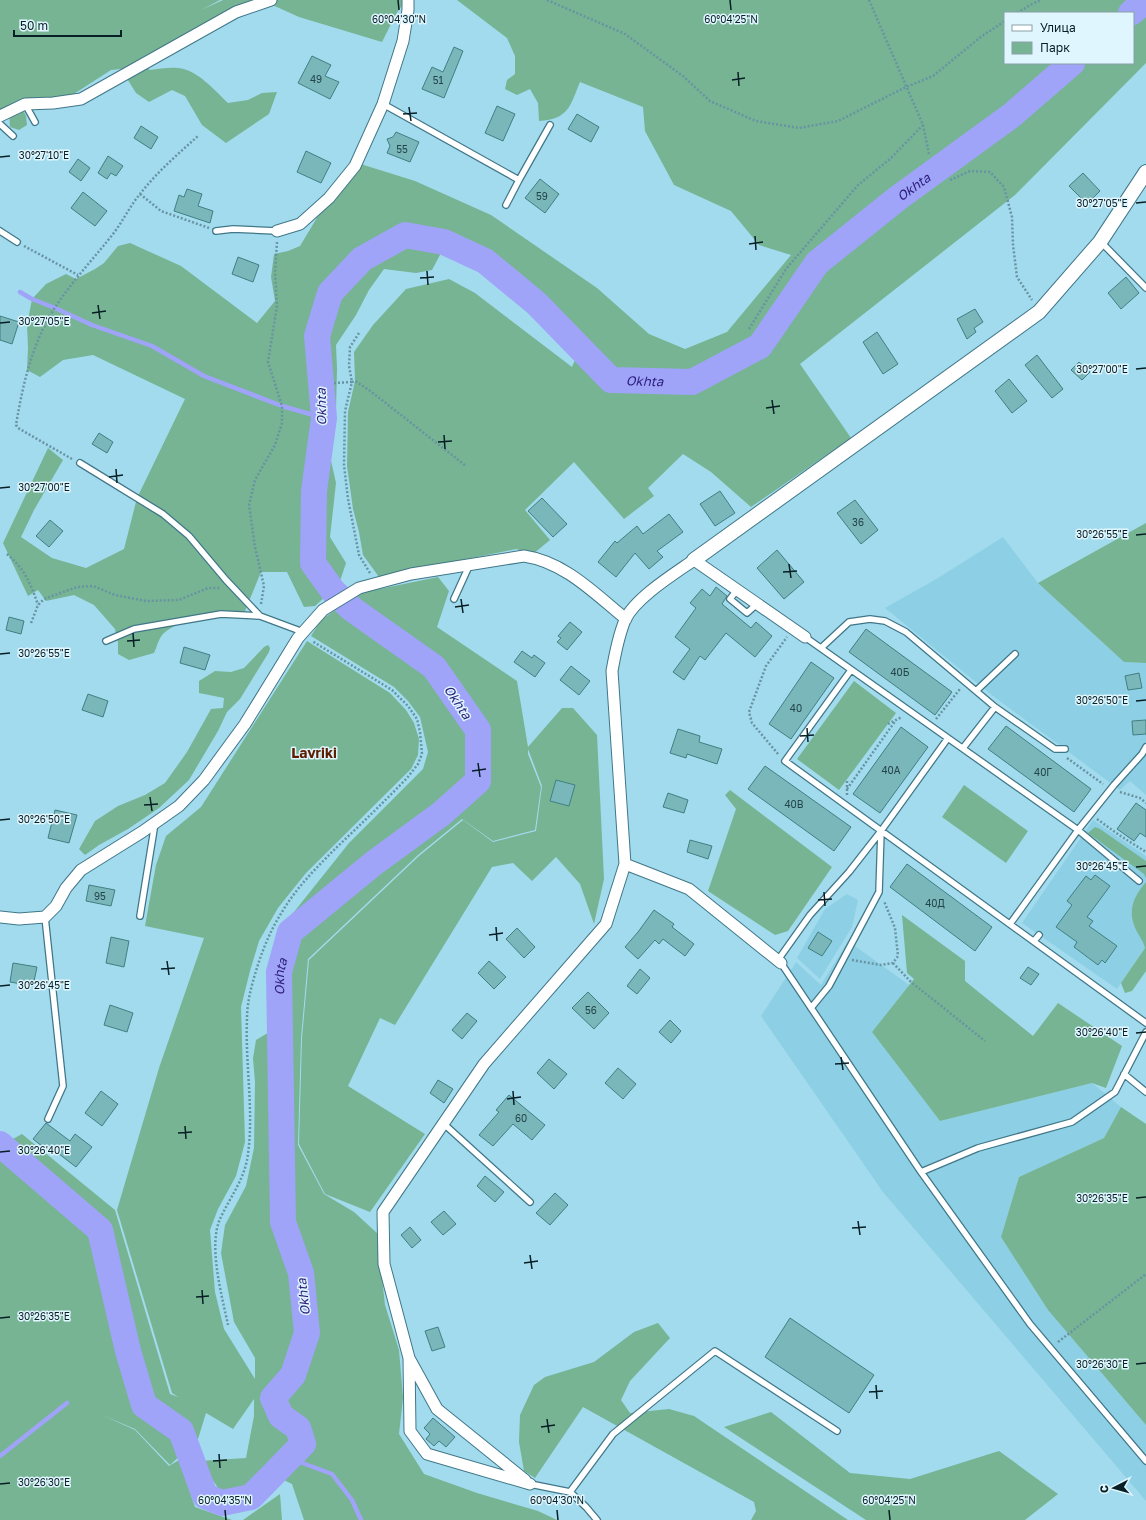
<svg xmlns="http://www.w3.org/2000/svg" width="1146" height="1520" font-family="'Golos Text',sans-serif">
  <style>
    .built { fill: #8dcfe4 }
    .green { fill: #76b493; fill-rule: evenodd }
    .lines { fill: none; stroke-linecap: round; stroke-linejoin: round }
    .stream { stroke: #9fa4f8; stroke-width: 4.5 }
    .river { stroke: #9fa4f8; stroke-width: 26 }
    .building { fill: #79b7bb; stroke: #417f82 }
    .service-casing { stroke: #407788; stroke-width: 8 }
    .minor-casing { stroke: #407788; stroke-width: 13 }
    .tertiary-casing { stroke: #407788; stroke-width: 16 }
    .path { stroke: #6894a2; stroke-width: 2.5; stroke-dasharray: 2 2; stroke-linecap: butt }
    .service { stroke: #fff; stroke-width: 5.5 }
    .minor { stroke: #fff; stroke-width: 11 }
    .tertiary { stroke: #fff; stroke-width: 14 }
    .ticks { fill: none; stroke: #081f26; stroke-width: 1.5 }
    .labels { text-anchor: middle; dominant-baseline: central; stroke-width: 3; stroke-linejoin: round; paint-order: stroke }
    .number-label { font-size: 10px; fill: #24454b }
    .water-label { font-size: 13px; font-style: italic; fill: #2c1e7d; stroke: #e0f6fe }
    .quarter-label { font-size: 14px; font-weight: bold; fill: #5c1d01; stroke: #e0f6fe }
    .ticks-label { font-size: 10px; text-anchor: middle; fill: #081f26; stroke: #e0f6fe; stroke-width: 3; stroke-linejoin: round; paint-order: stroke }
  </style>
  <rect width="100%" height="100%" fill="#a2dbee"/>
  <path class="built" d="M1003,537L1038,583L1124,662L1146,663V795L1130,781L1120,790L993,696L885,608L938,578Z
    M1093,820L1146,856V946L1117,989L1022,923Z
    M847,894L858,900L852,927L820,979L797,958L825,909Z
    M848,941L909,985L872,1032L940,1121L1092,1083L1121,1107L1104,1138L1019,1177L1001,1237L1048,1310L1146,1425V1501L883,1192L761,1016L796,962L821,985Z"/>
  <path class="green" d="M0,0H220L201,10L223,0H253L233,8L139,61L150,70C159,69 169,67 178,68C198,70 214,90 228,103L248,100L262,93L277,92L269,114L226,143L202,125L185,96L172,90L149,102L136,93L121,69L111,70L66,99L21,106L26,116L27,125L19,130L10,127L9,111L0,114Z
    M266,0H406L396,14L382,42L299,17L268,3Z
    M457,0H1146V63L1015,195L800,364L851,438L751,507L711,472L683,454L648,488L654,496L624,519L574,462L525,510L550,540L533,554L516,549L379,577L363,555L359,532L353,509L347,466L348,412L355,381L354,352L373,325L406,289L449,279L475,293L572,367L585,337L578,344L537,302L486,258L441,253L432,270L416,273L384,269L369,290L356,315L336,345L337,369L336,410L330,456L336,483L330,537L346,563L339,584L315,606L304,607L287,572H261L243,616C219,615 183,617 164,633C159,637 157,647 154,653L129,660L118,654V643L115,629L94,605L74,595L46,601L38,590L28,596L3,543L48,448L63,460L34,510L21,537L52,558L86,568L124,549L137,498L185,399L93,355L63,360L40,377L27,370L28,348L27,325L32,299L46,284L66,274L76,279L95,269L104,263L118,246L130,243L181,266L257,323L275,301L271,277L274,254L288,251L300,246L351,161L415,181L491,215L597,288L649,334L685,349L727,332L791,255L759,245L731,211L674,185L645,131L643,107L580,82C570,106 569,119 539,121L538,103L530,89L517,95L505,89L507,80L515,74V56L507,38ZM1005,13H1133V63H1005Z
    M1146,523V663L1124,662L1038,583Z
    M438,577L449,591L437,627L517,681L528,747L562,708H573L597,735L604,879L594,924L580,884L556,857L532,881L513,863L492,867L395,1025L380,1018L348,1086L425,1134L370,1212L325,1194L299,1144L302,1038L309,960L419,856L463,820L493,842L536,831L542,786L528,749V754L541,787L535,830L493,841L462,819L418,855L308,959L301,1038L298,1145L324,1194L354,1212L377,1233L385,1305L399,1350L403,1398L399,1434L424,1474L477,1493L538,1511L557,1520H304L292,1484L267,1472L246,1493L220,1491L200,1461L246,1458L254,1416V1399L233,1429L206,1413L198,1439L170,1465L135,1429L102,1415L135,1430L169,1466L179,1460L195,1507L232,1520H0V1146L22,1134L115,1210L170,1394L178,1397L172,1393L117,1210L159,1068L204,938L145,926L156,865L166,836L201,807L307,641L390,693L406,710L414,723L419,739L418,755L411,769L306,873L278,908L259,941L250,971L241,1007L245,1142L236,1176L218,1209L210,1230L215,1292L224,1329L255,1379V1358L234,1322L221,1253L225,1225L246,1186L254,1148L255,1082L253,1058L256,1040L271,1031L272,962L282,927L349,843L423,769L428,752L420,717L408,701L394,687L311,636L321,620L360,593Z
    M268,645L270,648L269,652L240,699L227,712L218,731L189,780L159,808L128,829L99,845L85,855L79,849L95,821L118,806L145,795L165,783L187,752L211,709L223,708L224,698L199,693V681L215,671L231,672L244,668L264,647Z
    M854,681L896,713L839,790L797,759Z
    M964,785L1028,831L1006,863L942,817Z
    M730,790L832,867L788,931L775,935L708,891L736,809L725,795Z
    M1095,827L1100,829L1146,861V878L1144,874L1088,833Z
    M1146,882V971L1132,991L1125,993L1121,983L1145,948C1143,939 1137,934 1134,925C1128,908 1135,895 1146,882Z
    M902,915L965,961V981L1033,1036L1058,1003L1122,1046L1106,1088L1092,1083L940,1121L872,1032L914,979L907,973Z
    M1121,1107L1146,1124V1425L1048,1310L1001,1237L1019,1177L1104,1138Z
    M658,1323L670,1338L630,1381L621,1400L630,1413L669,1409L694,1416L848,1520H751L756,1511L754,1502L583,1407L535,1478L524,1471L519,1442L520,1415L534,1385L545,1377L594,1362L634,1332Z
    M771,1412L850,1473L910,1479L999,1451L1058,1494L1025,1520H866L724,1427Z
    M280,1494L282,1520H243Z"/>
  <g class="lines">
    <path class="stream" d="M20,292L32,299L55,308L92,325L152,346L204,376L282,406L324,418
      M0,1456L67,1403
      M289,1458L332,1474L352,1500L361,1520"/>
    <g class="river">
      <path d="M1131,13L1146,0"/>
      <path id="s1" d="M0,1144L100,1230L128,1351L144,1405L181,1431L205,1496L222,1503L251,1497L303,1444L298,1428L281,1416L273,1398L293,1375L307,1333L301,1273L283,1222L279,972L290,932L374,863L441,814L478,781V730L434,667L352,609L333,591L313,563L314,491L324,418L317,336L330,293L362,259L405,235L444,242L485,261L536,303L611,380L692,382L760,346L817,263L898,198L1012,115L1072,63"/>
    </g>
  </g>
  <path class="building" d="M454,47L463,51L444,98L422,89L432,67L443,72Z
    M312,56L331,65L325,76L339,82L330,99L298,83Z
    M497,106L515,114L503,141L485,133Z
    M577,114L599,127L591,142L568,129Z
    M141,126L158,137L151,149L134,138Z
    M396,132L419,142L410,162L387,153L390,146L387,139L393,137Z
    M306,151L331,163L321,183L297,172Z
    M108,156L123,166L116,176L111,173L107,179L98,173Z
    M78,159L90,168L81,181L69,172Z
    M1083,173L1100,191L1087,204L1069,186Z
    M540,179L559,194L545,213L525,198Z
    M187,189L202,194L198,206L213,211L210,223L174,211L179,195L184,197Z
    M83,192L107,211L95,226L71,208Z
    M238,257L259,265L253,282L232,274Z
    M1126,277L1139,293L1121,309L1108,293Z
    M975,309L983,322L974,328L976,332L967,339L957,319Z
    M0,316L19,322L12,344L0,340Z
    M877,332L898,364L883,374L863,342Z
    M1037,355L1063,389L1052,398L1025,365Z
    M1079,362L1090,372L1082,380L1071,370Z
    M1009,379L1027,401L1012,413L995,391Z
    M99,433L113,442L107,453L92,444Z
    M720,491L735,513L715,526L700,504Z
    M542,498L567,524L553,537L528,511Z
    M855,500L878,530L861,544L837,513Z
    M669,514L683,532L657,551L663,557L649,569L635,553L616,577L598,562L615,541L617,543L637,526L643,534Z
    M50,520L63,531L49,547L36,536Z
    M777,550L804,582L784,599L757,568Z
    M716,587L727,596L722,604L751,628L756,622L772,636L755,657L726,633L705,660L700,656L684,680L673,672L690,649L675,637L696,608L690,603L702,589L710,596Z
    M9,617L24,621L21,634L6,630Z
    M570,622L582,632L567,650L557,642L561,638L558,636Z
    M866,629L952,692L935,715L849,652Z
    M184,647L210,655L205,670L180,663Z
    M522,651L532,658L534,655L545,663L535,677L514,662Z
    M811,662L834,678L791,739L769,724Z
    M571,666L590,681L579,695L560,680Z
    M1139,673L1142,688L1128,690L1125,676Z
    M88,694L108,701L103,717L82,710Z
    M1146,720V734L1133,735L1132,721Z
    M1006,726L1091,789L1074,812L988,749Z
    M901,727L928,747L880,813L853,794Z
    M678,729L700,736L699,742L722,749L717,764L687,754L686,758L670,753Z
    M765,766L851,827L834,851L748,789Z
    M556,780L575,785L569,806L550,801Z
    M668,793L688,800L684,813L663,807Z
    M1136,803L1146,810V837L1140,833L1134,841L1117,829Z
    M55,810L77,815L69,843L48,838Z
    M690,840L712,846L708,859L687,852Z
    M907,864L992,927L975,951L890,887Z
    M1095,875L1110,886L1087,917L1093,921L1089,926L1117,946L1105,963L1102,960L1098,965L1074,947L1077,942L1056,927L1072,905L1067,901L1086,876L1091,880Z
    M89,885L115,890L111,906L86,901Z
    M654,910L674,924L672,927L694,944L685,956L663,939L659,944L655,940L638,959L625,947L638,932Z
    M517,928L535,947L524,958L506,939Z
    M818,932L832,941L822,956L808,948Z
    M111,937L129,941L124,967L106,963Z
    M489,961L506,977L494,989L478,973Z
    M13,963L37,967L33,986L10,982Z
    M1028,967L1039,974L1031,985L1020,978Z
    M640,969L650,978L637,994L627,986Z
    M588,992L609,1013L594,1029L572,1008Z
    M110,1005L133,1013L127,1032L104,1025Z
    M467,1013L477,1021L462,1039L452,1030Z
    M670,1020L681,1031L671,1043L659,1032Z
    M549,1059L567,1074L554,1089L537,1073Z
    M618,1068L636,1084L623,1099L605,1083Z
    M438,1080L453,1089L444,1103L430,1093Z
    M101,1091L118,1104L102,1126L85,1113Z
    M509,1095L545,1125L532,1140L513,1124L493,1146L479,1135L499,1112L496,1110Z
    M46,1123L70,1141L75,1134L92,1147L76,1167L50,1147L47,1150L33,1139Z
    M485,1176L504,1192L495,1202L477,1186Z
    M555,1193L568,1205L550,1225L536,1213Z
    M444,1211L456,1224L443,1235L431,1222Z
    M410,1227L421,1240L412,1248L401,1235Z
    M790,1318L874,1375L849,1413L765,1357Z
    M438,1327L445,1347L432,1351L425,1331Z
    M433,1418L455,1437L446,1447L439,1441L434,1446L426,1439L430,1434L424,1428Z"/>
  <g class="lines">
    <g class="service-casing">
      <path id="service" d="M25,104L35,122
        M383,104L519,180
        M0,124L13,136
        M506,205L519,180L550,125
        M0,231L17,242
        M216,231L233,229L277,231
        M1101,242L1146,288
        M80,463L163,514L189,536L226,580L260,616L303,632
        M737,590L730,599L747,613L757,604
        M454,599L470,564
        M805,637L1078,830L1139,881
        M106,641L134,629L221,614L260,616
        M821,648L849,622L870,619L885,621L906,632L995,707L1055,749H1065
        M851,670L785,761L1146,1023
        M976,691L1015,654
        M963,748L995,707
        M140,916L155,823
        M45,917L63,1086L48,1119
        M1010,924L1078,830L1114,785L1142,754L1146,747
        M1034,941L1039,935
        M778,960L810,915L849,872L881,831L948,738
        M781,963L921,1172L1030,1324L1146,1461
        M811,1008L829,986L879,892L881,831
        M1124,1074L1146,1092
        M444,1124L530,1202
        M921,1172L978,1148L1072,1122L1115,1092L1146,1032
        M530,1484L570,1492L586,1507L597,1520
        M570,1492L613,1434L715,1351L837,1431"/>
    </g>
    <g class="minor-casing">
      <path id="minor" d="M0,116L25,104L53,103L81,99L236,12L271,0
        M277,231L300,224L329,198L355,166L383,104L403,41L408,10V0
        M625,864L689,889L781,963
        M0,917L19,919L45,917L56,906L66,888L81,870L142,832L179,806L204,780L245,724L298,638L323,610L359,588L411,574L524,556C565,562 595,594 626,619
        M410,1360L437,1409L525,1480
        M530,1484L427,1454L410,1431L409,1358L384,1264L383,1212L484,1064L606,924L625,864L612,671C615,654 618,637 625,620C635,598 674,574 694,560L805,637"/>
    </g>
    <g class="tertiary-casing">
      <path id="tertiary" d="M694,560L1039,312L1100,242L1146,172"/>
    </g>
    <path class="path" d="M547,0L625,34L683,76L710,101L756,121L799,128L838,121L906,87L933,76L982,36L1005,21
      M869,0L923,125L929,154
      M1017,13L1032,4L1041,0
      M950,180L970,171L990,172L1004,187L1012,217L1013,245L1017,277L1032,300
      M140,194L161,211L209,228
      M24,246L78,275
      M749,329L786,269L858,185L890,159L923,125
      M334,383L352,382L349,366L350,347L359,333
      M72,459L18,428L16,425C23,383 33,339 58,303C75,278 95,257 113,234C123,221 130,206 140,194C157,172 178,154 198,136
      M7,554C24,568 31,584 38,605
      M370,573L359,555L348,499L344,465L345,411L352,382L355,381L369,390L466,466
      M261,604L264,586L255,547L249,505L255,480L275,445L282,423V406L268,362L277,306L275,273L277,242
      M31,623L38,605L44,599L77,587L93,586L115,595L146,601L179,600L208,588H220
      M936,719L960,689
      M888,724L902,717
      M778,754L752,723L749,712L766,666L787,637
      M1067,758L1103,784
      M847,789L896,720
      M1120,792L1140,798L1146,803
      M847,795V780
      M1097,819L1119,835L1146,852
      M852,960L881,965L893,963L898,956L895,928L884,901
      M893,963L911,982L985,1041
      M228,1325C222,1296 208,1246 220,1219C230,1197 245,1179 248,1154C254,1110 245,1064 247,1019C247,1003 251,987 256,971C262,951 270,931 282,912C296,888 317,867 337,847C361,824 384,802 407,778L418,764L422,754L420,732L417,719L408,706L392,690L312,641
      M1058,1342L1146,1274"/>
    <use href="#service" class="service"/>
    <use href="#minor" class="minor"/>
    <use href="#tertiary" class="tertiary"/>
  </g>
  <path class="ticks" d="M398,0L399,10M730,0L731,10M738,72L739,86M732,80L745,78M409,107L411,121M403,114L417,113M0,157L10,156M1136,203L1146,202M755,236L756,250M749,244L763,242M427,271L428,285M420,278L434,277M98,305L100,319M92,313L106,311M0,323L10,322M1136,369L1146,368M772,400L774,414M766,408L780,406M444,435L445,449M438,442L452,441M116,469L117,483M109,477L123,475M0,488L10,487M1136,535L1146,534M789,564L791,578M783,572L797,571M461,599L463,613M455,607L469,605M133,633L134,647M127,641L140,640M0,654L10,653M1136,701L1146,700M807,728L808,742M800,736L814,735M478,763L480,777M472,771L486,769M150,797L152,811M144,805L158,804M0,820L10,819M1136,867L1146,866M824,892L825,906M818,900L832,899M496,927L497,941M489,935L503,933M167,961L169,975M161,969L175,968M0,986L10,985M1136,1033L1146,1032M841,1057L843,1070M835,1064L849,1063M513,1091L514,1105M507,1099L521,1097M185,1126L186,1139M178,1133L192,1132M0,1152L10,1151M1136,1198L1146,1197M858,1221L860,1235M852,1228L866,1227M530,1255L532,1269M524,1263L538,1261M202,1290L203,1304M196,1297L209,1296M0,1318L10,1317M1136,1364L1146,1363M876,1385L877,1399M869,1392L883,1391M547,1419L549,1433M541,1427L555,1425M219,1454L220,1468M213,1461L227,1460M0,1484L10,1483M225,1510L226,1520M557,1510L558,1520M889,1510L890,1520"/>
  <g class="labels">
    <g class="number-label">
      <text x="316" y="79">49</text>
      <text x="438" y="80">51</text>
      <text x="402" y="149">55</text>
      <text x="542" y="196">59</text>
      <text x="858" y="522">36</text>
      <text x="900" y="672">40Б</text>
      <text x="796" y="708">40</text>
      <text x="891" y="770">40А</text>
      <text x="1043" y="772">40Г</text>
      <text x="794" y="804">40В</text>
      <text x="100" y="896">95</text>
      <text x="935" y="903">40Д</text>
      <text x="591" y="1010">56</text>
      <text x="521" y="1118">60</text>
    </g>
    <g class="water-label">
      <text stroke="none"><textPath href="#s1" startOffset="2626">Okhta</textPath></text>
      <text stroke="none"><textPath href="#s1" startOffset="2278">Okhta</textPath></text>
      <text transform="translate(321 407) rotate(-91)">Okhta</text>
      <text transform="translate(458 702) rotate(56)">Okhta</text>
      <text stroke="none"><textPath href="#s1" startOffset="1041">Okhta</textPath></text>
      <text transform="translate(303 1297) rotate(-96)">Okhta</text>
    </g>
    <g class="quarter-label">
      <text x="314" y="752">Lavriki</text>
    </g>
  </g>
  <g class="ticks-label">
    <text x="399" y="23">60°04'30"N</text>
    <text x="731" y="23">60°04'25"N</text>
    <text x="44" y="159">30°27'10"E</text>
    <text x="1102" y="207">30°27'05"E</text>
    <text x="44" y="325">30°27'05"E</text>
    <text x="1102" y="373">30°27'00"E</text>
    <text x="44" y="491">30°27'00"E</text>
    <text x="1102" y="538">30°26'55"E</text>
    <text x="44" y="657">30°26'55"E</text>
    <text x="1102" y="704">30°26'50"E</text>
    <text x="44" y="823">30°26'50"E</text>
    <text x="1102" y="870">30°26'45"E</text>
    <text x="44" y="989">30°26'45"E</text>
    <text x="1102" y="1036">30°26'40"E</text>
    <text x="44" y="1154">30°26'40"E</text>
    <text x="1102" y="1202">30°26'35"E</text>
    <text x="44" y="1320">30°26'35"E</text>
    <text x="1102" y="1368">30°26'30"E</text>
    <text x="44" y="1486">30°26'30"E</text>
    <text x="225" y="1504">60°04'35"N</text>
    <text x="557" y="1504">60°04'30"N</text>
    <text x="889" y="1504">60°04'25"N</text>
  </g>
  <rect x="1004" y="12" width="130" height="52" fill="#e0f6fe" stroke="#8aa0a8"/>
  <rect x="1012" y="25" width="20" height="6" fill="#ffffff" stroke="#8aa0a8"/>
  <text x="1040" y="32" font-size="12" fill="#081f26">Улица</text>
  <rect x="1012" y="42" width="20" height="12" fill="#76b493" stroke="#8aa0a8"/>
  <text x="1040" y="52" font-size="12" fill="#081f26">Парк</text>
  <g transform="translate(1114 1488) rotate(264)" stroke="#e0f6fe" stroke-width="3" paint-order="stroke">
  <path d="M0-3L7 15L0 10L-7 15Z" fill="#081f26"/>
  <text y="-6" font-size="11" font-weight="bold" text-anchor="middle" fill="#081f26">С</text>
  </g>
  <path d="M14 30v6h107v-6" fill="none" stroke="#081f26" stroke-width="2"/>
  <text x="20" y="30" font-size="12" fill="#081f26" stroke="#e0f6fe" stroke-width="3" paint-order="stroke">50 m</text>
</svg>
